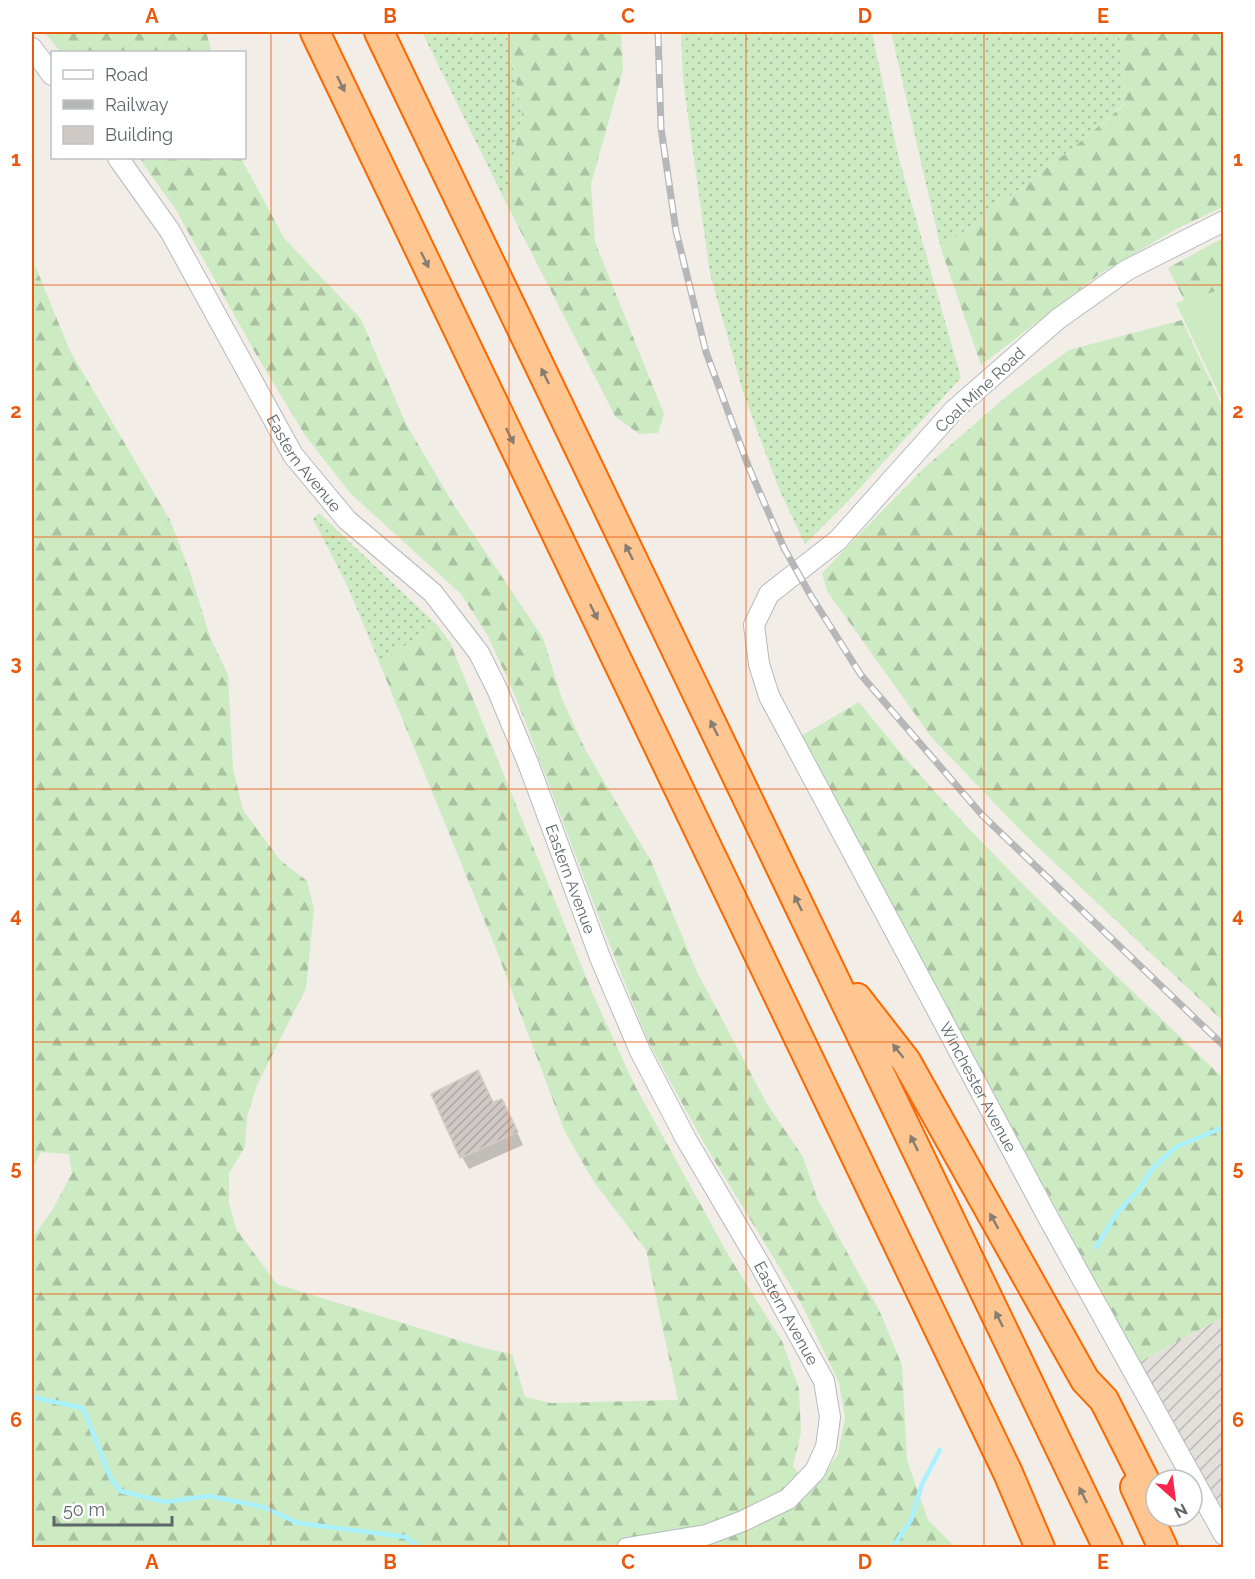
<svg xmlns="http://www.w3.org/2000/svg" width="1255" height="1579" font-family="Raleway,sans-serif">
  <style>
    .industrial { fill: url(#industrial-furrows) }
    .grass { fill: url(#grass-dots) }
    .forest { fill: url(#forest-firs) }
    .pitch { fill: #cdebc2 }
    .shadow { fill: #0003 }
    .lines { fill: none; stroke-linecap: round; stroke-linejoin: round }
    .stream { stroke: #aaf1ff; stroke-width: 4.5 }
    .building { fill: url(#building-hatch); stroke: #d7ccc4; stroke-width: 1.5 }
    .minor-casing { stroke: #b4babc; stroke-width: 22 }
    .highway-casing { stroke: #f96900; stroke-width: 32 }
    .minor { stroke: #fff; stroke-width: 20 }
    .highway { stroke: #ffc691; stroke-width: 28 }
    .rail-casing { stroke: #b6b7b8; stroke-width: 7 }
    .rail { stroke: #fff; stroke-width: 4.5; stroke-dasharray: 14; stroke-linecap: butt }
    .oneway { fill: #867e73 }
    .grid { fill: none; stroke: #e8590c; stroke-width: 1.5; stroke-opacity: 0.55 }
    .labels { text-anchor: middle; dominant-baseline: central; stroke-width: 5; stroke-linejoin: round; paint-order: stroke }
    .street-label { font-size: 16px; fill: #5e6669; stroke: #fff }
    .neatline { fill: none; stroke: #e8590c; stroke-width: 2 }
    .grid-label { font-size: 20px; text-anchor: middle; font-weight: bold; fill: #e8590c }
  </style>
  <defs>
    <pattern id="industrial-furrows" width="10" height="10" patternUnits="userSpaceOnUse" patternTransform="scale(1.5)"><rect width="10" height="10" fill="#e3dfdb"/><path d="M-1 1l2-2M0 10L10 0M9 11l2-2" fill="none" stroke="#bbb9b6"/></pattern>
    <pattern id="grass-dots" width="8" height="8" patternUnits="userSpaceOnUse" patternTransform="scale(1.5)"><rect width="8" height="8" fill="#cdebc2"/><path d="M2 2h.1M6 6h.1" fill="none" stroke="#aac2a2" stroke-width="1.8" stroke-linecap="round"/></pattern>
    <pattern id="forest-firs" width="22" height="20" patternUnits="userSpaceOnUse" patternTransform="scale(1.5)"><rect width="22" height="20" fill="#cdebc2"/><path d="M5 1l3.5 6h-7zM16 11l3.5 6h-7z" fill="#aac2a2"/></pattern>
    <pattern id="building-hatch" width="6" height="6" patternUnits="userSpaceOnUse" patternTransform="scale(1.5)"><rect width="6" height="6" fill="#cfc9c6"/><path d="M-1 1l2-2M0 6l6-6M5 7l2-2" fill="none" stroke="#aba7a5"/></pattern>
  </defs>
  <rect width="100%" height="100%" fill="#f2ede7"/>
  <path class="industrial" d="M1223,1317V1513L1139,1362Z"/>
  <path class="grass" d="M422,32H506L522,113L505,201Z
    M681,32H872L898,155L961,378L847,502L805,544L779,489L743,392L710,274L683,80Z
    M891,32H1119L1125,103L1074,147L941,249Z
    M319,513L437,625L391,655L382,669L346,583L313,519Z"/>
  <path class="forest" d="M44,32H206L212,52H61Z
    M506,32H621L623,70L591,184L595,242L664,414L658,433L639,434L615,416L505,201L522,113Z
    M1119,32H1223V207L1178,228L1101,273L981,365L941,249L1074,147L1125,104Z
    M139,158H241L284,238L361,319L406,424L454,505L543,638L562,699L586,751L651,861L697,972L767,1104L803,1157L817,1198L879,1310L902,1365L907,1460L928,1520L955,1547H32V1238L53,1209L72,1173L69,1154L41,1152L32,1169V258L70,351L170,520L190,572L210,637L228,675L233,769L243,810L280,860L307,881L314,909L306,988L257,1085L247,1117L245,1147L229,1173V1203L236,1229L277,1284L483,1348L512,1354L525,1397L551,1403L678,1400L646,1250L594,1182L565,1132L496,949L382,669L391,655L437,625L450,642L592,992L634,1084L730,1258L782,1341L799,1389L801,1432L793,1466L812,1491L838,1454L845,1418L839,1383L801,1303L705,1145L648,1041L601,923L517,700L488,636L461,594L350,493L305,435L257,356L176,210Z
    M1223,238V299L1187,306L1168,268Z
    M1182,320L1223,408V1021L1025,835L932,738L827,591L822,573L923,469L1008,395L1069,350Z
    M859,702C967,839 1098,957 1223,1078V1317L1139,1362L801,736Z"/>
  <path class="pitch" d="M1223,289H1224L1223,403L1176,303Z"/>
  <path class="shadow" d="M478,1072L494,1104L509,1114L523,1145L469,1169L462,1157Z"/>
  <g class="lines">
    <path class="stream" d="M1096,1247L1117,1213L1140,1188L1153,1168L1176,1147L1224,1127
      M32,1397L83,1408L111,1479L121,1491L165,1502L209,1496L263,1507L298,1523L406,1537L420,1548
      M892,1548L911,1520L922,1484L940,1450"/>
  </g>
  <path class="building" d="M478,1070L493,1102L502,1099L518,1132L460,1158L431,1094Z"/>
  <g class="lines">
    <g class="minor-casing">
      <g id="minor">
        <path d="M32,48L52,75"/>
        <path id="s1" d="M118,158L170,231L293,455L347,520L433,593L479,653L497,689L528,763L601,960L640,1051L686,1139L759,1263L824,1381L830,1417L826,1447L815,1471L788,1499L743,1521L706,1535L627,1548"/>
        <path id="s2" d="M1224,221L1127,270L1058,319L954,410L838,540L769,594L754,625L759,664L769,696L1049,1219L1224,1535"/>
      </g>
    </g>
    <g class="highway-casing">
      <path id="highway" d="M315,32L1008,1473L1040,1548
        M379,32L1108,1548
        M857,998L906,1061L1085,1380L1104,1400L1156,1503
        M1135,1487L1163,1548"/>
    </g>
    <use href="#minor" class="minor"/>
    <use href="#highway" class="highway"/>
    <g class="rail-casing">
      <path id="rail" d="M658,32L661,128L676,231L706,352L749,468L784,548L811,596L861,675L982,815L1224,1046"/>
    </g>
    <use href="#rail" class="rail"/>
  </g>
  <defs><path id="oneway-solid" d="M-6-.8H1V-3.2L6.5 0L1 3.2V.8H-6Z" transform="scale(1.5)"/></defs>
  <g class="oneway">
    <use href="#oneway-solid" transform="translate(341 84) rotate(64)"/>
    <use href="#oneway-solid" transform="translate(425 260) rotate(64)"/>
    <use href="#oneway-solid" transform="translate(545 376) rotate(-116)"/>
    <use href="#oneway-solid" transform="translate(510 436) rotate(64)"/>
    <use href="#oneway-solid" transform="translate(629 552) rotate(-116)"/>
    <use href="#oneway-solid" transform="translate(594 612) rotate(64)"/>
    <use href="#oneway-solid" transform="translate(714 728) rotate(-116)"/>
    <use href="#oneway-solid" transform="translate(798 903) rotate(-116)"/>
    <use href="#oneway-solid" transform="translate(898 1051) rotate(-128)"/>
    <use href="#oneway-solid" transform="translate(914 1143) rotate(-116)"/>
    <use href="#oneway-solid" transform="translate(994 1221) rotate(-119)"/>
    <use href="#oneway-solid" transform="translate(999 1319) rotate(-116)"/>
    <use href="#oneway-solid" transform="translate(1083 1495) rotate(-116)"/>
  </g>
  <path class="grid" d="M271,32V1548M509,32V1548M746,32V1548M984,32V1548M32,285H1224M32,537H1224M32,789H1224M32,1042H1224M32,1294H1224"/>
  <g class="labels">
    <g class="street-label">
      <text transform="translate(980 390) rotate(-43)">Coal Mine Road</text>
      <text stroke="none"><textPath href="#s1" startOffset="358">Eastern Avenue</textPath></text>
      <text stroke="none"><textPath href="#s1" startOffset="862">Eastern Avenue</textPath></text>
      <text stroke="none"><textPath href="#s2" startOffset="1144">Winchester Avenue</textPath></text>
      <text stroke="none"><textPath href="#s1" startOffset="1348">Eastern Avenue</textPath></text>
    </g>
  </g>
  <rect width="1255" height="1579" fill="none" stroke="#ffffff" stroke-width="66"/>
  <rect x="51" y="51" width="195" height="108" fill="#ffffff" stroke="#bfc2c3" stroke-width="1.5"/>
  <rect x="63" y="70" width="30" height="9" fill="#ffffff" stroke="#bfc2c3" stroke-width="1.5"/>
  <text x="105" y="81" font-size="18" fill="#5e6669">Road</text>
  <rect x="63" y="100" width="30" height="9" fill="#b6b7b8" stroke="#bfc2c3" stroke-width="1.5"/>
  <text x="105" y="111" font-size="18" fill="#5e6669">Railway</text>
  <rect x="63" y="126" width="30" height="18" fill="#cfc9c6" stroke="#bfc2c3" stroke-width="1.5"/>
  <text x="105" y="141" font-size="18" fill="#5e6669">Building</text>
  <g transform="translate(1174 1498) rotate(152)"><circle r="28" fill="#ffffff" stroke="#bfc2c3" stroke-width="1.5"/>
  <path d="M0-4.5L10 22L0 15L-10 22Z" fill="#fb244c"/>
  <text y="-9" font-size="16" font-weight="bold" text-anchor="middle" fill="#5e6669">N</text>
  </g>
  <path d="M54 1516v9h118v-9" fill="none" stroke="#5e6669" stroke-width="3"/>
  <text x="63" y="1516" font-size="18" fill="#5e6669" stroke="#ffffff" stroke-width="4.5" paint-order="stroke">50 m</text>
  <rect x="33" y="33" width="1189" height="1513" class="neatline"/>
  <g class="grid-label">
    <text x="152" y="23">A</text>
    <text x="390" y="23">B</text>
    <text x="628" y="23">C</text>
    <text x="865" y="23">D</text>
    <text x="1103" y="23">E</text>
    <text x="16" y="166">1</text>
    <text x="1238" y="166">1</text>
    <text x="16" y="418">2</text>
    <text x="1238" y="418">2</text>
    <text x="16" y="670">3</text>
    <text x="1238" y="670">3</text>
    <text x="16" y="922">4</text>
    <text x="1238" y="922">4</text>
    <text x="16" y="1175">5</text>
    <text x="1238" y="1175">5</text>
    <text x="16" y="1427">6</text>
    <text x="1238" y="1427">6</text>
    <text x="152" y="1569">A</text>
    <text x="390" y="1569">B</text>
    <text x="628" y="1569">C</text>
    <text x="865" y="1569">D</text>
    <text x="1103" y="1569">E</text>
  </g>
</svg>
